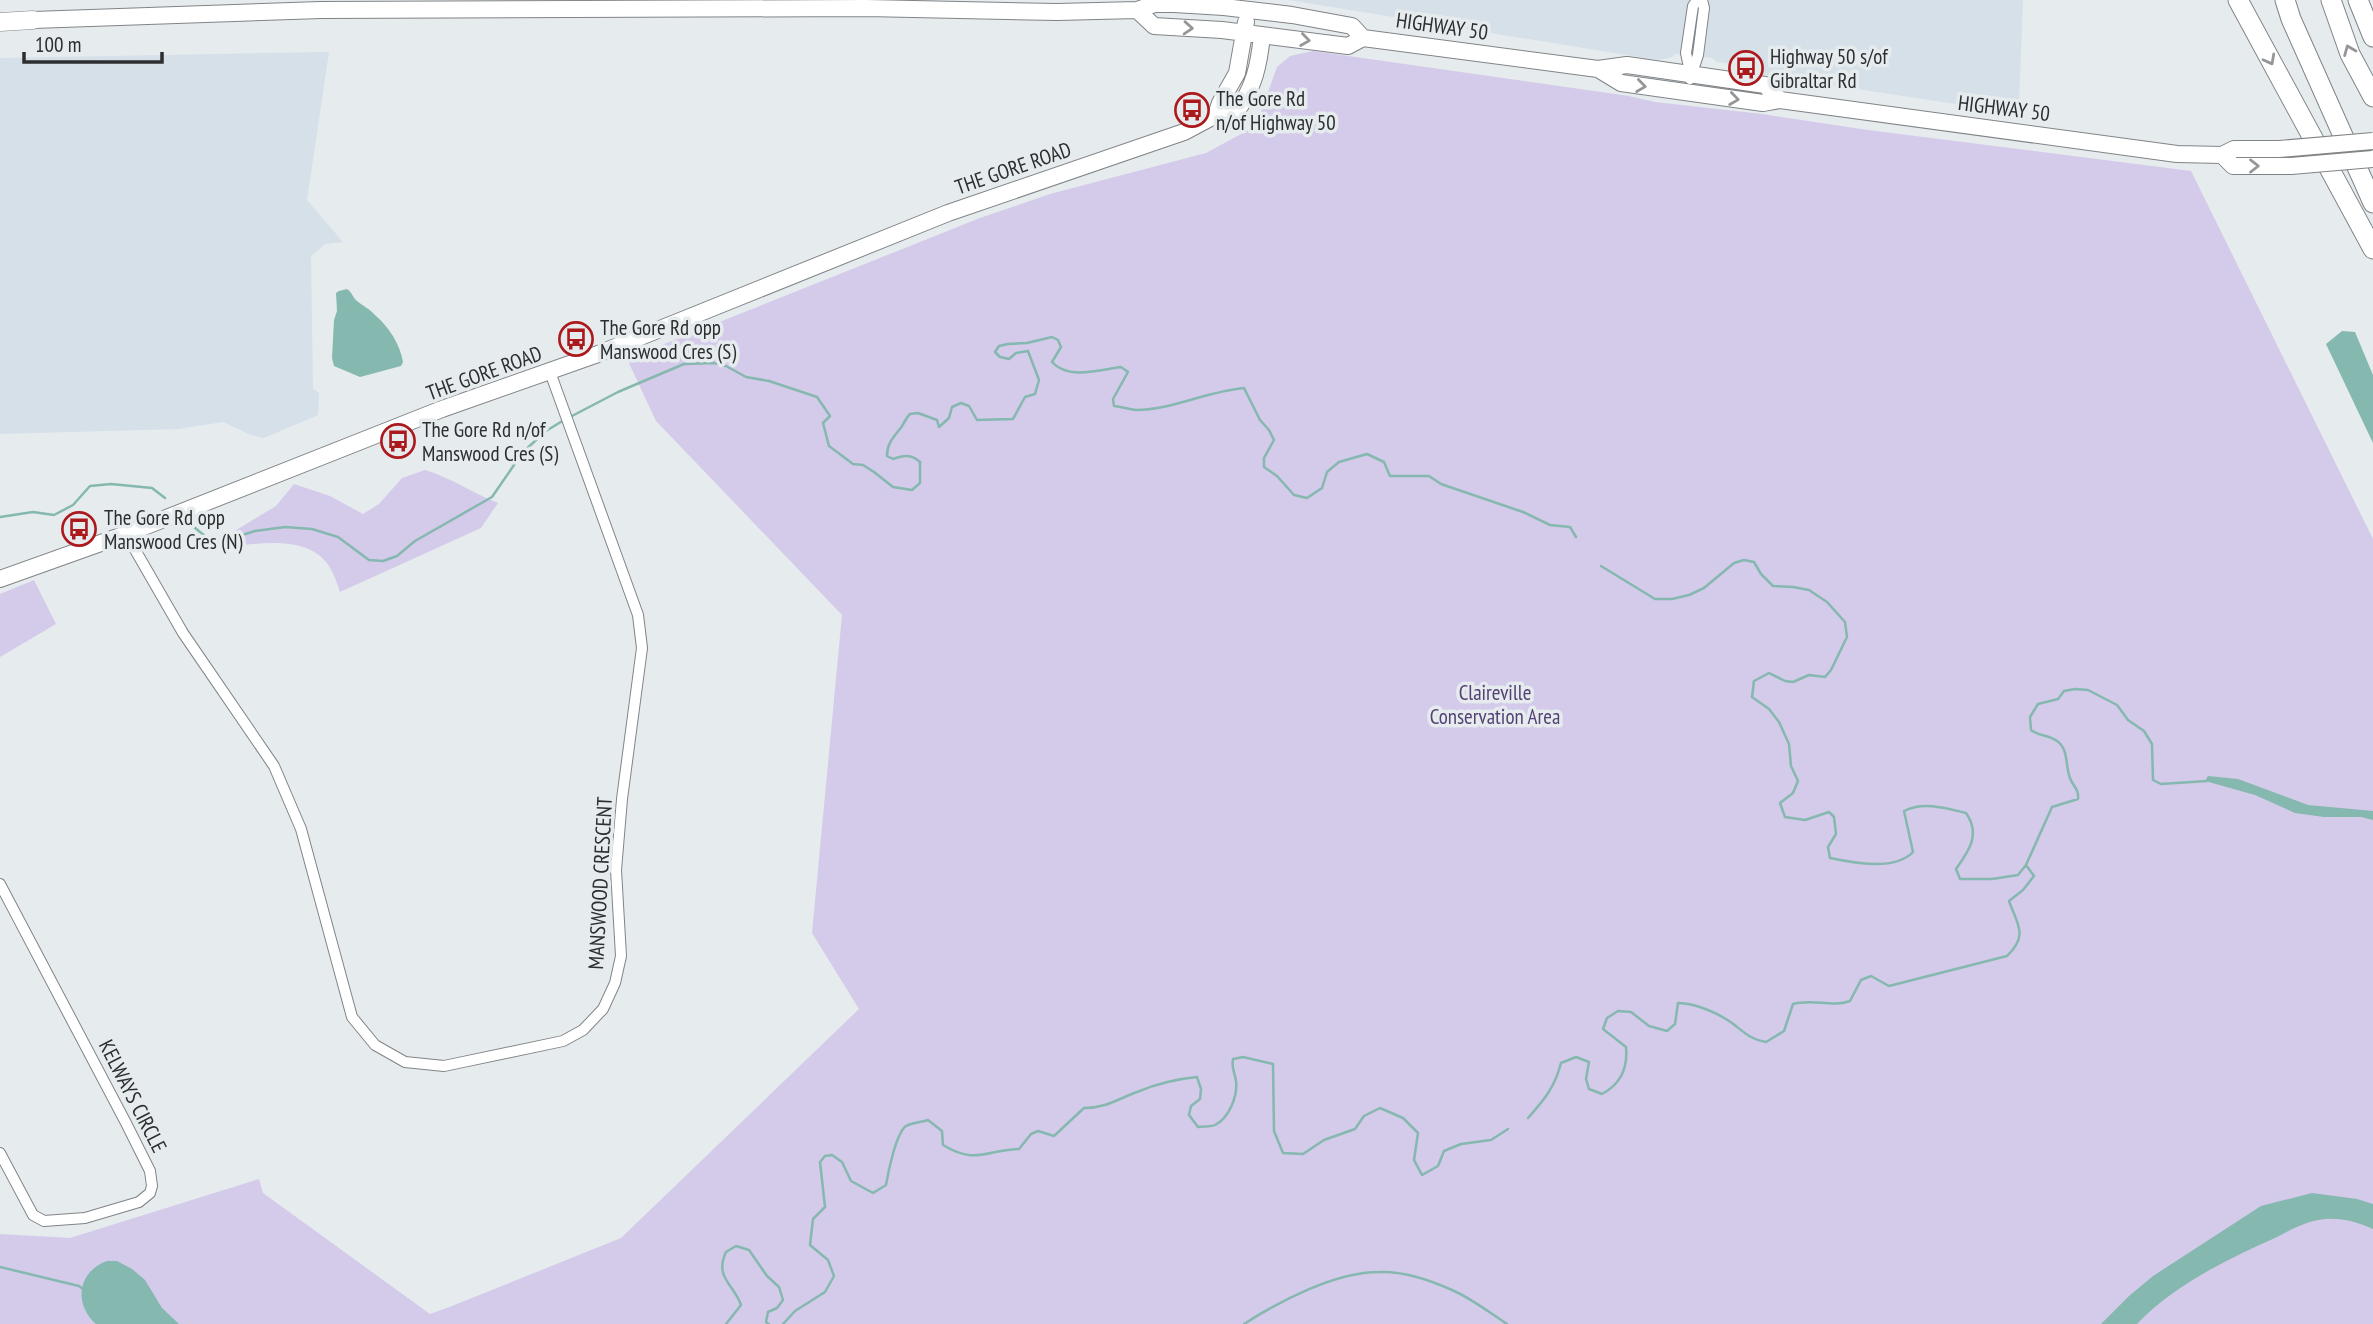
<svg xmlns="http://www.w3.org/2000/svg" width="2373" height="1324" font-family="'PT Sans Narrow',sans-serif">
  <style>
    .built { fill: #d6e0e9 }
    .green { fill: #d4caea }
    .water { fill: #85b8af }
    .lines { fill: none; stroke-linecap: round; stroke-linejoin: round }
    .stream { stroke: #85b8af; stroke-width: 2.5 }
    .minor-casing { stroke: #808487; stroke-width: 12 }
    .secondary-casing { stroke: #808487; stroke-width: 18 }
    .primary-casing { stroke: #808487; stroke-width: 19 }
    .motorway-casing { stroke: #808487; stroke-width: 21 }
    .minor { stroke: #fff; stroke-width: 10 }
    .secondary { stroke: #fff; stroke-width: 16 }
    .primary { stroke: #fff; stroke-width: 18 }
    .motorway { stroke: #fff; stroke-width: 19 }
    .secondary-bridge-casing { stroke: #808487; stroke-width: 18; stroke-linecap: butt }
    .secondary-bridge { stroke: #fff; stroke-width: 16 }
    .oneway { stroke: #969698 }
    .labels { text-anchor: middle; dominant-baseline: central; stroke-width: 7; stroke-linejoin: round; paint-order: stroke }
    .street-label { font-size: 21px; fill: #2d2e30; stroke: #e6ebee }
    .poi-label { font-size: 21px; fill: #2d2e30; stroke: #e6ebee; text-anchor: start }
    .park-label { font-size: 21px; fill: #544175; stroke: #e6ebee }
  </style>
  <rect width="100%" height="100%" fill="#e6ebee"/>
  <path class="built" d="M1289,0H2023L2019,105L2014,113L1753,73V66L1717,62L1712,58L1675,54L1670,58L1657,60Z
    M329,52L307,200L343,242L325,244L311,256L313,389L319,393L318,415L264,438L251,435L223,422L178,429L0,434V58Z"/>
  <path class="green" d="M1313,51L1629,96L1655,102L1762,114L1868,130L2191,171L2373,539V1324H0V1234L70,1238L259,1179L263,1193L430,1314L452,1306L621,1238L859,1009L812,933L842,615L656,421L627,359L980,218L1050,194L1206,153L1252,128L1259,117L1277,67L1290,56Z
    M425,470C452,478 472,493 498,503L481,528L340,592C337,583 334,574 329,566C310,537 268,543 239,545L233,532L276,506L294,484L330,496L363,514L379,504L402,478Z
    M34,580L56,624L0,657V594Z"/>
  <path class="water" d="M347,289C353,293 352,297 357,301C363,306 370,309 375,315C389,327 400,344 403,362L401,366L360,377L334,366L332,358L334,320L337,311L336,293L339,291Z
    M2342,331L2355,332L2373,375V443L2326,344Z
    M2208,776L2238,779L2308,805L2373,811V820L2361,817H2324L2295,813L2255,795L2205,781Z
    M2312,1193L2357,1199L2373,1204V1229C2357,1222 2343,1218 2326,1219C2308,1220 2290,1230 2275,1238C2226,1260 2174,1285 2137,1324H2101L2129,1296L2153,1276L2261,1206Z
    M107,1261H117L132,1269L145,1280L162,1308L179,1324H96C73,1304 78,1271 107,1261Z"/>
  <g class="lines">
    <path class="stream" d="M570,417L618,392L684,364L714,363L726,366L746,377L769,381L817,397L830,416L823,423L829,446L853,464L863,465L874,472L893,487L912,490L920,483V462C911,454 904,455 893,459L887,456C887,444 892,439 900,429C904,424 905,419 910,414L918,413L937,420L939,427L949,418L952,407L961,403L969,406L977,420L1013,419L1025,397L1035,394L1039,380L1028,351L1016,353L1009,359L1000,357L995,352L999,346L1008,344L1027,343L1052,337L1058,340L1061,347L1052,362C1068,380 1099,370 1121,367L1128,372L1113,399L1114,406C1121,407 1129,409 1136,410C1172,410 1208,391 1244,388L1260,420L1269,430L1274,440L1264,458V467L1277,476L1294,495L1307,498L1322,488L1327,472L1339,462L1367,454L1384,462L1390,476H1429L1441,484L1523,512L1550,525L1570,527L1576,537
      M0,517L33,512L54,515L73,505L90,486L111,484L152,488L165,498
      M194,527L206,537L223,541L255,531L285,527L312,529L338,537L369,560L383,561L397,556L415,541L492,497L523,452L546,431L564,420
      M1601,566L1655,599H1672L1689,595L1704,588L1734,563L1744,560L1754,562L1761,574L1773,586L1793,587L1809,590L1827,602L1845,622L1847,637L1831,670L1825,677L1809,675L1793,682L1785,681L1769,673L1754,681L1752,697L1769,709L1779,722L1789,744L1791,766L1798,781L1793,793L1780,803L1785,817L1805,820L1829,812L1834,817L1836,834L1828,847L1830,858C1854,863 1895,871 1913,852L1904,811C1923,801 1946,808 1966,813C1981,834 1969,851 1956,869L1960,879H1992L2018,875L2026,865L2052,807L2078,799C2079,788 2073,787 2070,778C2065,766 2069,749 2057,741C2049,735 2039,736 2031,730L2030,717L2038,704L2058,699L2064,691L2075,689L2088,690L2117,705L2128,720L2144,731L2152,744L2153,780L2161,784L2207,781
      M1528,1118C1544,1100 1555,1087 1561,1063L1576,1057L1589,1062L1586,1079L1589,1089L1602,1094C1621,1084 1628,1068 1626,1047L1603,1029L1607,1018L1618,1011L1631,1012L1649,1026L1667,1031L1675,1024L1678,1003C1695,1003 1718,1013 1732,1023C1744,1032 1751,1040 1766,1042L1784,1031L1793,1004C1813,998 1832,1008 1850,1001L1861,980L1871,976L1889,986L2007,956C2029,935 2017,924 2009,901L2023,890L2034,876L2026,865
      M0,1267L79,1286L84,1290
      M726,1324L741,1305C734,1284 714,1278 726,1252L736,1246L749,1250L767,1276L779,1287L783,1300L777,1308L768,1312L766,1322L769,1324
      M783,1324L795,1311L825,1292L834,1276L828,1260L810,1245L813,1219L825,1207L820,1162L825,1156L832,1155L842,1162L851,1181L873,1193L886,1185C888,1173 896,1133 906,1126C912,1123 922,1122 928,1120L942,1131L943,1145C976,1165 985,1150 1019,1149L1031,1134L1038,1131L1054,1136L1084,1108C1106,1108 1118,1099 1137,1092C1156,1084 1176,1079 1197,1077L1201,1089L1200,1099L1191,1106L1189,1115L1198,1127C1203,1126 1211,1127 1215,1125C1229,1118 1238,1096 1236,1081C1235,1072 1231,1069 1233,1059L1243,1057L1273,1064L1274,1131L1283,1153L1303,1154L1324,1140L1355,1129L1364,1116L1380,1108L1403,1118L1418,1133L1414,1160L1422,1175L1438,1166L1444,1151L1461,1144L1491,1140L1508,1129
      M1244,1324C1280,1301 1335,1272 1379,1272C1403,1271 1430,1280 1452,1290C1471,1298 1490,1313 1507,1324"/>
    <g class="minor-casing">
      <path id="minor" d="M1690,72L1686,53L1693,6L1697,0
        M1690,79L1698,55L1704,8L1702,0
        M126,534L183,633L274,766L301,829L352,1017L375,1045L405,1062L444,1066L563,1041L583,1030L603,1009L615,983L621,956L616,870L622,799L642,648L638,615L550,372
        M0,884L126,1123L150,1171L152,1186L150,1193L139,1202L85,1218L44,1221L33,1215L0,1153"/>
    </g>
    <g class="secondary-casing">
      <path id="secondary" d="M1137,10L1154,26L1222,30L1348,46L1363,38L1598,69L1627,65L1765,85L1780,100
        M33,20L321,10L866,8L1057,12L1137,10L1155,4H1174L1224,7L1292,15L1352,26L1363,38
        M1598,69L1621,83L1763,103L1780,100L2177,154L2222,155L2234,149H2279
        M1216,115L1220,103L1237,73L1246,22
        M2222,155L2233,166H2291
        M0,579L126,534L442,409L598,354L948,213L1184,132L1216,115L1235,113C1254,89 1259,65 1262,35"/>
    </g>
    <g class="primary-casing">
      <path id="primary" d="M0,22L33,20"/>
    </g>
    <g class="motorway-casing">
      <path id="motorway" d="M2238,0L2373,249
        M2285,0L2291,19L2373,203
        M2331,0L2350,54L2373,97
        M2358,0L2373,37"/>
    </g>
    <use href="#minor" class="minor"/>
    <use href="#secondary" class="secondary"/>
    <use href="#primary" class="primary"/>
    <use href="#motorway" class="motorway"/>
    <g class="secondary-bridge-casing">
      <path id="secondary-bridge" d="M2279,149L2373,141
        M2291,166L2373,159"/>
    </g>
    <use href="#secondary-bridge" class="secondary-bridge"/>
  </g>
  <defs><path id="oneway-chevron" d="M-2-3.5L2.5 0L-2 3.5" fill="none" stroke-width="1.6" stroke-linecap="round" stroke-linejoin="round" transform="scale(1.75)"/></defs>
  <g class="oneway">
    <use href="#oneway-chevron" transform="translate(1188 28) rotate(4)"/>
    <use href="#oneway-chevron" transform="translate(1305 40) rotate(8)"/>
    <use href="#oneway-chevron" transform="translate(2349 50) rotate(-112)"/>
    <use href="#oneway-chevron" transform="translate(2270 60) rotate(62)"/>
    <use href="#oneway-chevron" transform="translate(1641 86) rotate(8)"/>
    <use href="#oneway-chevron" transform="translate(1734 99) rotate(8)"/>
    <use href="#oneway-chevron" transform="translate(2254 166)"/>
  </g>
  <defs>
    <g id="bus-ring" transform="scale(1.75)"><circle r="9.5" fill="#e6ebee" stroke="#ac191c" stroke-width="1.5"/><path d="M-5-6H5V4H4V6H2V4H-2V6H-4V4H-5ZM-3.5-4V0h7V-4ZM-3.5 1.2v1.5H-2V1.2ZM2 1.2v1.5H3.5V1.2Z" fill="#ac191c"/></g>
  </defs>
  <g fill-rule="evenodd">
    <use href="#bus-ring" x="1746" y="68"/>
    <use href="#bus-ring" x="1192" y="110"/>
    <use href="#bus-ring" x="576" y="339"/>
    <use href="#bus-ring" x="398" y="441"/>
    <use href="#bus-ring" x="79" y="529"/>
  </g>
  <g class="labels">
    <g class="street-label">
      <text transform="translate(1442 26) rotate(8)">HIGHWAY 50</text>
      <text transform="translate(2004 108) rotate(7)">HIGHWAY 50</text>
      <text transform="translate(1013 168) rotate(-19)">THE GORE ROAD</text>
      <text transform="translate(484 373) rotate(-20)">THE GORE ROAD</text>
      <text transform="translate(600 883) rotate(-87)">MANSWOOD CRESCENT</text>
      <text transform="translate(133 1096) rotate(63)">KELWAYS CIRCLE</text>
    </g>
    <g class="poi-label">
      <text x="1770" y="56">Highway 50 s/of<tspan x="1770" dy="24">Gibraltar Rd</tspan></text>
      <text x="1216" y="98">The Gore Rd<tspan x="1216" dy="24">n/of Highway 50</tspan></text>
      <text x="600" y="327">The Gore Rd opp<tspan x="600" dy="24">Manswood Cres (S)</tspan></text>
      <text x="422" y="429">The Gore Rd n/of<tspan x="422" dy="24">Manswood Cres (S)</tspan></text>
      <text x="104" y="517">The Gore Rd opp<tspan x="104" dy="24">Manswood Cres (N)</tspan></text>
    </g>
    <g class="park-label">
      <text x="1495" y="692">Claireville<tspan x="1495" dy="24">Conservation Area</tspan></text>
    </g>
  </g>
  <path d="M24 52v10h138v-10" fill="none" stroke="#2d2e30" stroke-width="3.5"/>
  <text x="35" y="52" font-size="21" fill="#2d2e30" stroke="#e6ebee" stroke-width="5" paint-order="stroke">100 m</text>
</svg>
